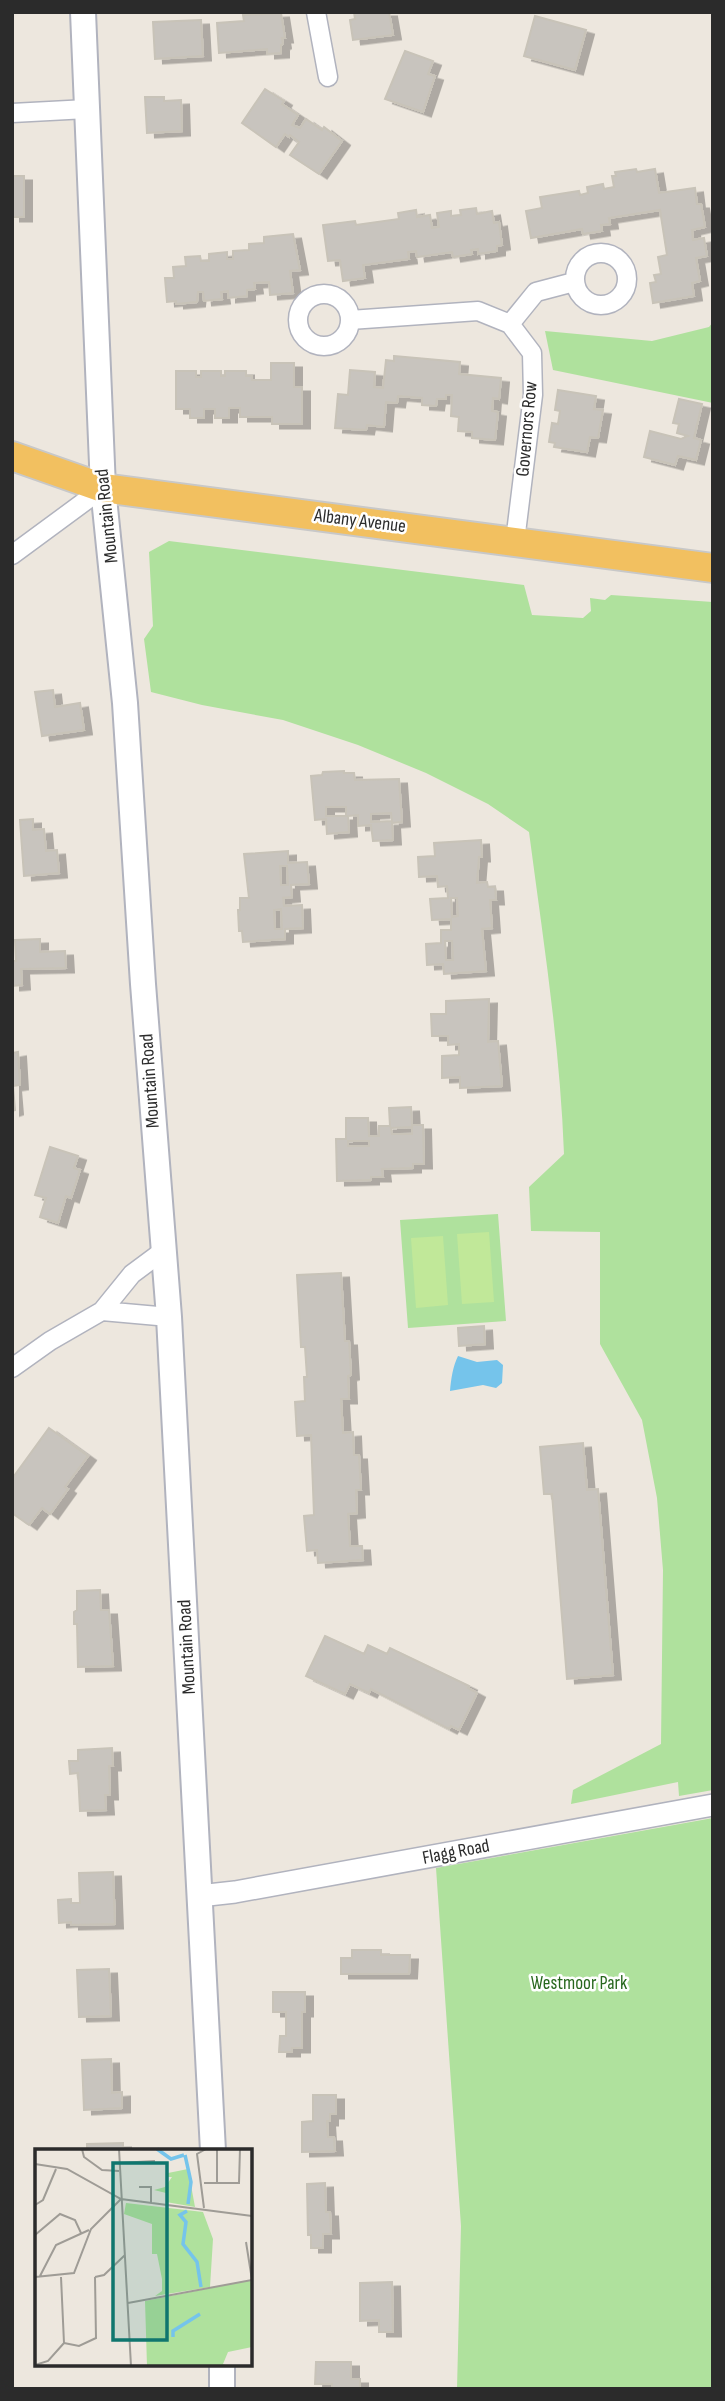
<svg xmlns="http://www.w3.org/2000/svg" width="725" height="2401" font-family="'Sofia Sans Condensed',sans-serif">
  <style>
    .green { fill: #afe19d }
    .pitch { fill: #c1e899 }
    .water { fill: #75c4eb }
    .building { fill: #c8c4be; stroke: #c8c3b8; stroke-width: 2; fill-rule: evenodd; filter: url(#shadow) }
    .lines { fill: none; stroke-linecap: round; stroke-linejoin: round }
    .minor-casing { stroke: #b1b3be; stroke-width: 21 }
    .tertiary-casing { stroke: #b1b3be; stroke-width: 24 }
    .secondary-casing { stroke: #b1b3be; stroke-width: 28 }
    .trunk-casing { stroke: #c8c8c8; stroke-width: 32 }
    .minor { stroke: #fff; stroke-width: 18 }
    .tertiary { stroke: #fff; stroke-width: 21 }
    .secondary { stroke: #fff; stroke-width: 24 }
    .trunk { stroke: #f2c060; stroke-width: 28 }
    .labels { text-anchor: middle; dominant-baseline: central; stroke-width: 5; stroke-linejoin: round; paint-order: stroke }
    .street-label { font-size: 19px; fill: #2b2b2b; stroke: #fff }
    .park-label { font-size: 19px; fill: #27671d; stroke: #fff }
    .inset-river { fill: none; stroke: #75c4eb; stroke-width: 3.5 }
    .inset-road { fill: none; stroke: #9f9c96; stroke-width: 2 }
    .view { fill: #0f766e; fill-opacity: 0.15; stroke: #0f766e; stroke-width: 3.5 }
    .inset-edge { fill: none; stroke: #2b2b2b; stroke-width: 3.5 }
  </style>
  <defs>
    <filter id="shadow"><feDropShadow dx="8" dy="4.5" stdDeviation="0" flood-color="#0004"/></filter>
  </defs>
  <rect width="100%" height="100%" fill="#ede7de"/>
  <path class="green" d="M713,322V403L553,370L545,331L652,341L709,327Z
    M169,541L524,585L532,615L583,618L591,611L590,598L605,600L611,595L713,602V1790L679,1796L678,1782L571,1804L573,1790L661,1744L663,1570L657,1498L642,1420L600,1344V1232L531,1231L529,1187L564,1154C560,1045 543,939 529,832L488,804L426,773L358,745L283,720L202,705L151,692L144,639L153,626L149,552Z
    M498,1214L506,1321L408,1328L400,1220Z
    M713,1818V2389H457L461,2226L436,1868Z"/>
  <path class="pitch" d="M489,1232L494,1302L462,1304L457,1234Z
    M443,1236L448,1305L416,1308L411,1238Z"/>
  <path class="water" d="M458,1356L477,1362L497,1360L503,1365L502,1383L496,1388L483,1385L450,1391C451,1379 453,1366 458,1356Z"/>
  <path class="building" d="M354,12H389L393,35L353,40L350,20L355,19Z
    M281,13L285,38H282L283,44L281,45V53L267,54V49L219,53L217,23L244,21L243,15Z
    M535,16L586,30L575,70L524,56Z
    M201,20L203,56L155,59L153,22Z
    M405,51L433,61L428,74L435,76L423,112L385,99Z
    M265,89L284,101L282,104L298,115L292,125L300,128L306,119L322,130L324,127L342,141L319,174L290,155L299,142L290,135L289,137L285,134L276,147L242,123Z
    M145,97H164V101L181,100L182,131L147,133Z
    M636,169L637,172L655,169L659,193L695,188L697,204H701L705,227L692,230L693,240L704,238L707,256L696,258L700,281L692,283L694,296L653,303L650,283L656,282L654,275L661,274L658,257L667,255L660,210L609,218L610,224L601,225L602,231L583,234L582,229L531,238L526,211L542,208L540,197L579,191L580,195L588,193L587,187L603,184L604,189L614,187L612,176H616L615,172Z
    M12,176H24V217H12Z
    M476,208L477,214L492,211L494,223L499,222L502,245L497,246V251L478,254V249L471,250L472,254L453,257L452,252L417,257L416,251L408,252L409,259L363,265L365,278L343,281L340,260L328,261L323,225L355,221L356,225L399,219L398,213L416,210L417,217L430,215L432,228L439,227L437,213L451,211V216L461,215L460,210Z
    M293,234L300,270L290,271L293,293L270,295L269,282L254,283L255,289L247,290V296L228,298V291L221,292L222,299L204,301L203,292H198L197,302L176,304V301L167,302L165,278H174L173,267L186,266L185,257L200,256L201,261H209V254L227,252V259H233V251L249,250V244L264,243V237Z
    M394,356L460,362L459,374L501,378L499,399L493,398L492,411L498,412L495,440L472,438V432L458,431L459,417L451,416L452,395H446V399H437L436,406L422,405V398L398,396L397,403L386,402L384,427L367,425L366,430L335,428L338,394L348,395L350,370L375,372L374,387L383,388L386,360L394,361Z
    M271,363H294V387H302V424H272V417H240V408H229V418H215V409H204V418H190V409H176V371H196V377H201V371H221V376H225V371H246V376H252V380H271Z
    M558,390L596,396L594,409L603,410L598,438L590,437L587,452L554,447L555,443L549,442L552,423L558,424L560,411L555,410Z
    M679,399L702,404L694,438L701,440L696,460L678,456L675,465L644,457L650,431L681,439L688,436L677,433L679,424L673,423Z
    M53,690L55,707L80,703L84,730L42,736L35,692Z
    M344,771V773H354L355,780L399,779L402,822L392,823L393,840L373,841L371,825L358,826V815L348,816L349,832L327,834L326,819L315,820L311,776L322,775L323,772ZM326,807H346V816H326ZM391,813L392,821L371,822V814Z
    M33,819V830L44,829L46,851L57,850L59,873L24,876L20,820Z
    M481,840L482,857H479L477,883L487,882L488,887H495L496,900H490L492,928L482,929L486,971L444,974L443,964L427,965L426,944L441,943V930H451V919L432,920L430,899L448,898L447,886L438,887L437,876L419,877L418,857L435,856L434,843ZM451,898H457L458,916L452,917ZM445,941H452L453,960H446Z
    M288,851V863L307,862L309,884L291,885L292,897L283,898L284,906L302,905L303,928L285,929V939L243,942L242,931H239L238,910H240V898H249L244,854ZM280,866H287L288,885H281ZM281,909L282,929H275L274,910Z
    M40,939V952L65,951L66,968L21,969L22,985L12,986V961H16L15,940Z
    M489,999L488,1042L498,1041L502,1086L460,1088V1077L442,1078V1056L459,1055V1044L448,1045V1036H432L431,1014H446V1001Z
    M18,1052L20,1085L13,1086L15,1110L12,1111V1053Z
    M411,1107L412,1125H423L424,1164H413V1168L382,1169L383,1177H371V1180L337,1181L336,1139H346V1118H368L369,1136H379V1126H390L389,1108ZM412,1127V1134H392L391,1128ZM348,1141H369V1146H348Z
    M50,1147L78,1156L74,1168L80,1170L71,1198L66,1196L58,1223L40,1217L46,1198L35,1195Z
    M341,1273L345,1341H349L351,1375L348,1376L349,1399H341L343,1433L353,1432L354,1455H359L361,1490H356L357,1513L348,1514L350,1546H362L363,1560L318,1563L317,1550L307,1551L304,1516L314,1515L311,1435L297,1436L295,1402L305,1401L304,1377H307L305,1347H301L297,1275Z
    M484,1326L485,1344L459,1346L458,1328Z
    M49,1428L88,1456L65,1487L68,1489L50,1514L42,1508L29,1525L12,1513V1474L14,1476Z
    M583,1443L587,1490L598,1489L613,1675L567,1679L552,1494H544L540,1447Z
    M100,1590L101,1610H109L113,1666L78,1667L77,1624H74V1612L77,1610V1591Z
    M325,1636L364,1654L368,1645L387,1654L390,1648L469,1686L468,1688L477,1693L459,1730L451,1726L449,1729L371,1689L369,1693L350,1684L345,1694L306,1676Z
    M112,1748L113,1766H109L110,1795H105L106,1810L80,1811L78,1773L70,1774L69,1761H78V1750Z
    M113,1872L115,1924L71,1925V1922L59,1923L58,1900L71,1899V1903H80L79,1873Z
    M352,1950H381V1955H410L409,1974H341V1958H352Z
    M109,1969L111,2016L79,2017L77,1970Z
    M273,1992H305V2012H302V2048H292V2052H279L280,2036H286V2012H273Z
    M111,2059L112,2093L122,2092V2108L84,2110L82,2060Z
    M313,2095H336V2114H330V2121H327L328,2137H334L335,2151L302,2152V2122L313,2121Z
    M123,2143V2151H87V2144Z
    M325,2183L326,2212H330L331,2234H323V2248H311V2235H308L307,2184Z
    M392,2282L393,2332H379V2320L360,2321V2283Z
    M316,2362H351V2379H360V2389H332V2384H315Z"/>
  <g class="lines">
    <g class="minor-casing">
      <path id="minor" d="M316,12L328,77
        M12,113L87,109
        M575 279a26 26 0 1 1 52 0a26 26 0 1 1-52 0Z
        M298 320a26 26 0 1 1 52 0a26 26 0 1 1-52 0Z
        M350,320L478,311L510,324L532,353L533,395L515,541
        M510,324L536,292L574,282
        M12,555L103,488
        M102,1311L169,1317
        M12,1368L50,1341L102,1311L132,1274L163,1251"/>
    </g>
    <g class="tertiary-casing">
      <path id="tertiary" d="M199,1896L235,1892L713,1805"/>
    </g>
    <g class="secondary-casing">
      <path id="secondary" d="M83,12L103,488L125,703L143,984L169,1317L213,2151
        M222,2364V2389"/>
    </g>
    <g class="trunk-casing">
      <path id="trunk" d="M12,456L103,488L713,568"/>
    </g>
    <use href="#minor" class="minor"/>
    <use href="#tertiary" class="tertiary"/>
    <use href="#secondary" class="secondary"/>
    <use href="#trunk" class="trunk"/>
  </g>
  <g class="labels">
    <g class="street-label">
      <text transform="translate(527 429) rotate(-85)">Governors Row</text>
      <text transform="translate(107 516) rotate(-96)">Mountain Road</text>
      <text transform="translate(360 521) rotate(7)">Albany Avenue</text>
      <text transform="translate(150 1081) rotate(-94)">Mountain Road</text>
      <text transform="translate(187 1647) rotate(-93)">Mountain Road</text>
      <text transform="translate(456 1852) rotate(-11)">Flagg Road</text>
    </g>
    <g class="park-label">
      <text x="579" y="1983">Westmoor Park</text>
    </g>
  </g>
  <g transform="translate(35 2149)">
    <rect width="217" height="217" fill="#ede7de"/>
    <path d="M153,20L160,58L131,53V44L119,41L130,38L137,28H132L133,24ZM91,54L168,63L178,90L175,138L120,147L127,142V130L122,105H117V75L89,65ZM217,131V198L193,203L188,215L193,217H112L110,152Z" fill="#afe19d"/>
    <path class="inset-river" d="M122,0L136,10L149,6M150,6L156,33L153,55M152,62L145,66L151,73L148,95L162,113L166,138M138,188V182L165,165"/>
    <path class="inset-road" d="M47,0L49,8L67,21L84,22M84,0L96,217M84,14L120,12M0,15L32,20L86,50L217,67M169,34H204L205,0M182,34V0M104,38H116V54M0,56L8,51L21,20M169,59L162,5L171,0M0,86L25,65L40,71L46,84M5,127L21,96L54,81M0,128L39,124L56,80L86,50M26,128L29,194M60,128L69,126L90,106M93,154L217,131L211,93M29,194L44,197L61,189L60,128M0,216L13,212L29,194"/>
    <path class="view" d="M78,14H132V191H78Z"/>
    <rect width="217" height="217" class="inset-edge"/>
  </g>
  <rect width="725" height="2401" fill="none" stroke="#2b2b2b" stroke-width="28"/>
</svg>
